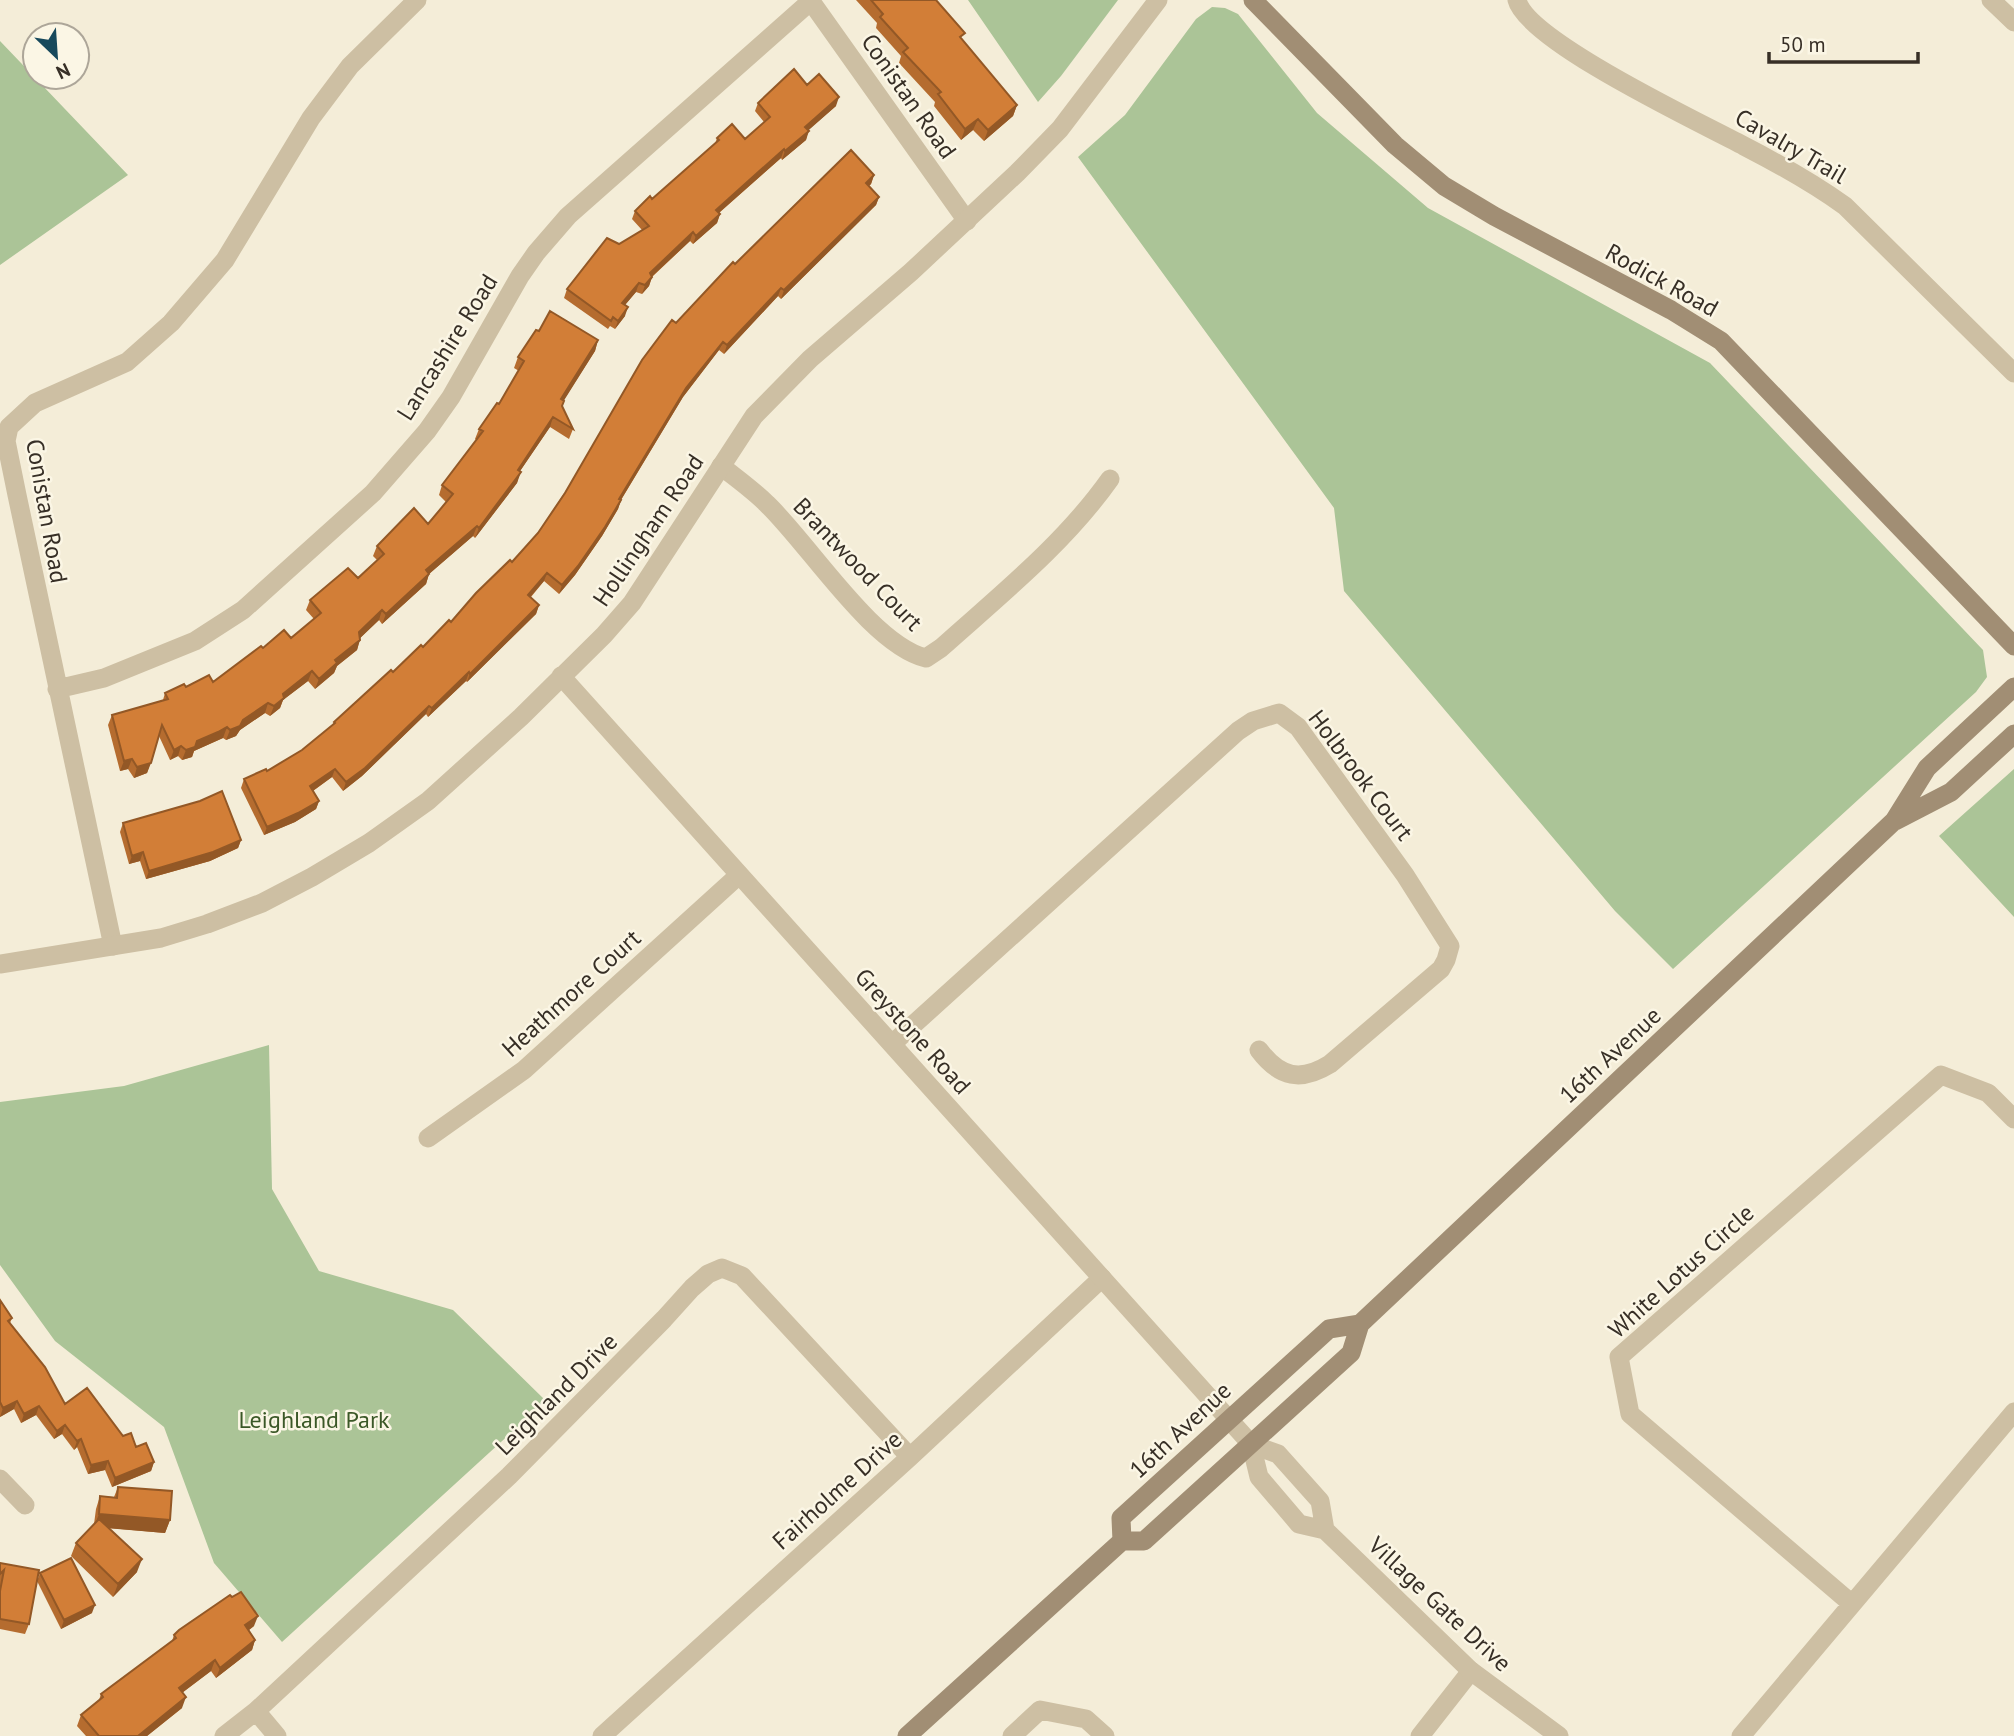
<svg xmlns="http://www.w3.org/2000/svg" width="2014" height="1736" font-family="'PT Sans',sans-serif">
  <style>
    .green { fill: #abc497 }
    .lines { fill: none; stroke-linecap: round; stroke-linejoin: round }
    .minor { stroke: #cdbfa3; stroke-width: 19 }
    .tertiary { stroke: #cdbfa3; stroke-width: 19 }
    .secondary { stroke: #a18e74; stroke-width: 19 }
    .wall { fill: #b56c2f }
    .shaded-wall { fill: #935826 }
    .building { fill: #d27e37; stroke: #935826; stroke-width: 2 }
    .labels { text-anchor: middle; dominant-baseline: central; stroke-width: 5; stroke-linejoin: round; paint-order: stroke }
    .street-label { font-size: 24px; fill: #372f26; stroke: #fbf6e5 }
    .park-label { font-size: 24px; fill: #3b5827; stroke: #fbf6e5 }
  </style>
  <rect width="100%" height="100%" fill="#f4edd8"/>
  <path class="green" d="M968,0H1118L1061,76L1038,102Z
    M1212,7L1225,8L1238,14L1317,113L1428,208L1710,363L1983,650L1987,677L1976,692L1673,969L1615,911L1344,591L1334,508L1078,157L1125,115L1196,19Z
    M0,41L128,175L0,265Z
    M2014,769V917L1939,836Z
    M269,1045L272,1189L319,1271L453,1310L546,1401L282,1642L214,1563L164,1427L55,1341L0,1265V1102L124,1086Z"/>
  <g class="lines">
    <path class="minor" d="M810,0L967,221
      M1517,0C1527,41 1701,123 1744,146C1779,164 1813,183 1845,206L2014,373
      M1991,0L2014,22
      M721,466C736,478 753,490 767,504C809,544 872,645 926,658L941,648C1000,595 1064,544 1110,479
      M57,689L104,678L195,641L243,610L373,493L427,431L451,397L520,276L536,253L568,216L811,1
      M113,946L17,495L6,441L9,427L35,403L127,362L171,323L225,260L311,118L350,66L417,0
      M892,1044L1238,731L1253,721L1279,713L1298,727L1405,875L1450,946L1446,960L1441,969L1330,1064C1301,1082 1280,1078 1259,1050
      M428,1138L524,1070L739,875
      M0,1479L25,1505
      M1852,1604L1630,1414L1619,1357L1941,1075L1988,1093L2014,1119
      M256,1711L277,1736
      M224,1736L256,1711L509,1476L664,1319L692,1288L708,1274L722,1268L742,1276L910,1457
      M602,1736L910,1457L1102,1278
      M1012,1736L1040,1710L1086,1719L1105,1736
      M1420,1736L1471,1671
      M1741,1736L2014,1412"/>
    <path class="tertiary" d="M561,676L1251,1444L1259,1477L1299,1524L1325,1530L1471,1671L1559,1736
      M0,964L161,938L207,924L262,903L312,877L369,843L428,801L521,717L604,635L632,603L754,416L810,359L911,272L1017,173L1060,129L1158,0
      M1251,1444L1278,1454L1320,1501L1325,1530"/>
    <path class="secondary" d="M1253,0L1395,145L1444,186L1494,216L1671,310L1721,341L2014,646
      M1895,821L1951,792L2014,734
      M1122,1541L1121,1518L1329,1329L1360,1324
      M907,1736L1122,1541H1144L1351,1353L1360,1324L1894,821L1927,768L2014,687"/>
  </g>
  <path class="wall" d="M856,0H936L962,40L1017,105L1013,116L984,141L973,130L961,140L934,106L935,102L899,63L901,56L876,28L877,23Z
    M807,85L836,106L808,130L806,140L782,160L781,158L719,213L720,214L717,223L693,244L690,241L652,277L649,286L642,294L636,292L625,305V316L615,329L610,326L608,329L564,298L567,289L619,244L642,230L632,219L635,211L652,199L715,144L717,138L745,139L764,122L755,111L758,103Z
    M874,175L871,184L869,186L879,197L876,205L781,299L778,296L724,354L719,350L683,397L621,500L618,509L602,536L575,575L559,594L544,581L531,597L539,605L536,614L467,682L466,681L428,717L426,714L362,776L343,791L332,777L313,791L319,801L316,809L295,822L264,835L241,788L244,779L267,771L302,750L333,725L334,722L423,647L451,622L512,562L538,533L676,323L735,264Z
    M539,331L598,340L595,351L563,401L562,408L573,429L569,439L550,427L520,471L517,483L475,538L473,536L429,574L426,584L382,624L379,620L360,638L357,650L337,666L334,673L315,689L308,681L283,700L280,708L270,716L265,713L240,730L236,736L226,740L223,738L214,742L194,751L192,757L182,760L178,756L170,760L159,736L147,773L134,778L128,769L120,771L108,725L112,715L163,700L165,693L213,682L263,648L291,638L314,619L306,610L310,600L358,578L377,560L373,556L377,546L428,524L446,502L439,495L442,485L477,440L475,439L479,429L499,404L519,371L514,368L518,357Z
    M123,823L241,840L238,848L210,861L146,879L140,861L129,864L120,832Z
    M0,1300L12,1318L10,1323L65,1404L123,1436L154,1462L151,1471L112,1487L105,1470L88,1474L77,1447L74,1450L62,1434L54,1439L36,1415L21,1423L14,1409L0,1417Z
    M118,1487L170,1520L165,1533L109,1528L137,1572L113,1597L71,1556L76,1543L94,1524L96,1509L100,1496L114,1497Z
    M0,1563L29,1624L25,1634L0,1629Z
    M40,1573L92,1613L61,1629L37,1581Z
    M254,1626L249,1630L255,1640L252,1650L216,1678L211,1671L182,1693V1708L147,1736H86L77,1726L81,1715L99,1700L101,1694L172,1641L174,1635Z"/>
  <path class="shaded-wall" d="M839,97L836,106L802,136L805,127Z
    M1017,105L1013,116L984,141L988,130Z
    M978,119L973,130L961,140L965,129Z
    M809,131L806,140L782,160L785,151Z
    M784,149L781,158L713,218L716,210Z
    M874,175L871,184L863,191L866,183Z
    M879,197L876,205L781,299L784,290Z
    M720,214L717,223L693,244L696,236Z
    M693,232L690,241L647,281L650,273Z
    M652,277L649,286L642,294L645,285Z
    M639,283L636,292L619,312L622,303Z
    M781,288L778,296L724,354L727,345Z
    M628,307L625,316L615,329L618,321Z
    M598,340L595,351L558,410L561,399Z
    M723,342L719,350L683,397L616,508L619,499L686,388Z
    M553,417L550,427L514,480L518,470Z
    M521,472L517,483L475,538L479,528Z
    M621,500L618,509L602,536L575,575L559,594L562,585Z
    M477,526L473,536L429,574L426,584L382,624L386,614L426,570Z
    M547,573L544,581L525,603L528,595Z
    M539,605L536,614L467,682L470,674Z
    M382,610L379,620L355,643L359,632Z
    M360,640L357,650L337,666L334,673L315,689L319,679L335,660Z
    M312,671L308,681L283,700L280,708L270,716L274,706L283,694Z
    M469,672L466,681L428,717L432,708Z
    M268,703L265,713L240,730L236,736L226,740L230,730Z
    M429,706L426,714L362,776L343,791L346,782Z
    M227,727L223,738L194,751L192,757L182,760L186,750L197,741Z
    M181,746L178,756L170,760L174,750Z
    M132,759L128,769L120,771L124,761Z
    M151,763L147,773L134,778L137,767Z
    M335,769L332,777L307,795L310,786Z
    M319,801L316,809L295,822L264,835L267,827Z
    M241,840L238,848L210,861L146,879L149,871Z
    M143,852L140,861L129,864L132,856Z
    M17,1401L14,1409L0,1417L3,1408Z
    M39,1406L36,1415L21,1423L24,1414Z
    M65,1425L62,1434L54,1439L57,1431Z
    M81,1439L77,1447L74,1450L77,1441Z
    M108,1461L105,1470L88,1474L91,1465Z
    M154,1462L151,1471L112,1487L115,1478Z
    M99,1514L170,1520L165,1533L94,1527Z
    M142,1559L137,1572L113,1597L118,1584Z
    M95,1605L92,1613L61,1629L64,1620Z
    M258,1616L254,1626L241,1636L245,1625Z
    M255,1640L252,1650L216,1678L220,1668Z
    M215,1660L211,1671L175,1698L179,1688Z
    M186,1697L182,1708L147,1736H138Z"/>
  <path class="building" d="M871,0H936L965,33L960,37L1017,105L988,130L978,119L965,129L938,94L941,92L903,52L908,48L880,17L883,14Z
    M794,69L807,85L819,74L839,97L805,127L809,131L785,151L784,149L716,210L720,214L696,236L693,232L650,273L652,277L645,285L639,283L622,303L628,307L618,321L613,317L611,321L567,289L607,238L619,244L649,226L635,211L650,196L652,199L719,140L717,138L732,124L745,139L770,117L758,103Z
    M851,150L874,175L866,183L879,197L784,290L781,288L727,345L723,342L686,388L619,499L621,500L605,527L578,566L562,585L547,573L528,595L539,605L470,674L469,672L432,708L429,706L365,768L346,782L335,769L310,786L319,801L298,813L267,827L244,779L266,769L267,771L302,750L335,723L334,722L391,670L393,672L421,645L423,647L449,620L451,622L476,593L510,560L512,562L538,533L565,493L642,360L672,320L676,323L733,262L735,264Z
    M550,311L598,340L561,399L564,401L562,406L573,429L553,417L518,470L521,472L479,528L477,526L426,570L429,574L386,614L382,610L359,632L360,640L335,660L337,663L319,679L312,671L283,694L284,698L274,706L268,703L243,720L240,726L230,730L227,727L218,732L197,741L195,747L186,750L181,746L174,750L162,725L151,763L137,767L132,759L124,761L112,715L168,699L165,693L184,684L186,687L209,675L213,682L261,646L263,648L284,630L291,638L321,613L310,600L348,568L358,578L384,554L377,546L414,508L428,524L453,494L442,485L483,431L479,429L497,403L499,404L524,361L518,357L536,330L539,331Z
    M222,791L241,840L213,852L149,871L143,852L132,856L123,823L200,801Z
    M0,1300L12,1318L8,1321L45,1367L65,1404L87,1388L123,1436L131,1433L136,1447L146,1443L154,1462L115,1478L108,1461L91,1465L81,1439L77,1441L65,1425L57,1431L39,1406L24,1414L17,1401L3,1408L0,1402Z
    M118,1487L172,1491L170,1520L99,1514L100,1496L117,1498Z
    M99,1519L142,1559L118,1584L76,1543Z
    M71,1558L95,1605L64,1620L40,1573Z
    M0,1563L39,1570L29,1624L0,1619V1591L4,1570L0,1574Z
    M241,1592L258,1616L245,1625L255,1640L220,1668L215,1660L179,1688L186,1697L138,1736H99L81,1715L103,1697L101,1694L176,1638L174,1635L179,1630L230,1595L232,1597Z"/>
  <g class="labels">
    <g class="street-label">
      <text transform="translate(909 96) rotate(55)">Conistan Road</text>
      <text transform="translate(1791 146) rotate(30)">Cavalry Trail</text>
      <text transform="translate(1662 280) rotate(29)">Rodick Road</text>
      <text transform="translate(447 347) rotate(-58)">Lancashire Road</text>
      <text transform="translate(47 511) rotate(80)">Conistan Road</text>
      <text transform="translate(648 530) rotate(-56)">Hollingham Road</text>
      <text transform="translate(858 564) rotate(46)">Brantwood Court</text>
      <text transform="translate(1361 775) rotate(53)">Holbrook Court</text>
      <text transform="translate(571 993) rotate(-42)">Heathmore Court</text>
      <text transform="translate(913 1031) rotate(48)">Greystone Road</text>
      <text transform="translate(1610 1055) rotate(-43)">16th Avenue</text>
      <text transform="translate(1681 1271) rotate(-42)">White Lotus Circle</text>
      <text transform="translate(556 1394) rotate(-45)">Leighland Drive</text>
      <text transform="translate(1180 1430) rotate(-43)">16th Avenue</text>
      <text transform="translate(837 1490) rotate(-42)">Fairholme Drive</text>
      <text transform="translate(1440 1604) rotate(43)">Village Gate Drive</text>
    </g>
    <g class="park-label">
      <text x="314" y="1419">Leighland Park</text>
    </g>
  </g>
  <g transform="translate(56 56) rotate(155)"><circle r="33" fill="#fbf6e5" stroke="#ada699" stroke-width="2"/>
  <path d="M0-5L12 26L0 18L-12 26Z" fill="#17495c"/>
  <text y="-10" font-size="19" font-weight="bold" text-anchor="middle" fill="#372f26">N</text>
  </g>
  <path d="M1769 52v10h149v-10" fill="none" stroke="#372f26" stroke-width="3.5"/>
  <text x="1780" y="52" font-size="21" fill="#372f26" stroke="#fbf6e5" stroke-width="5" paint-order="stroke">50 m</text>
</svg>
